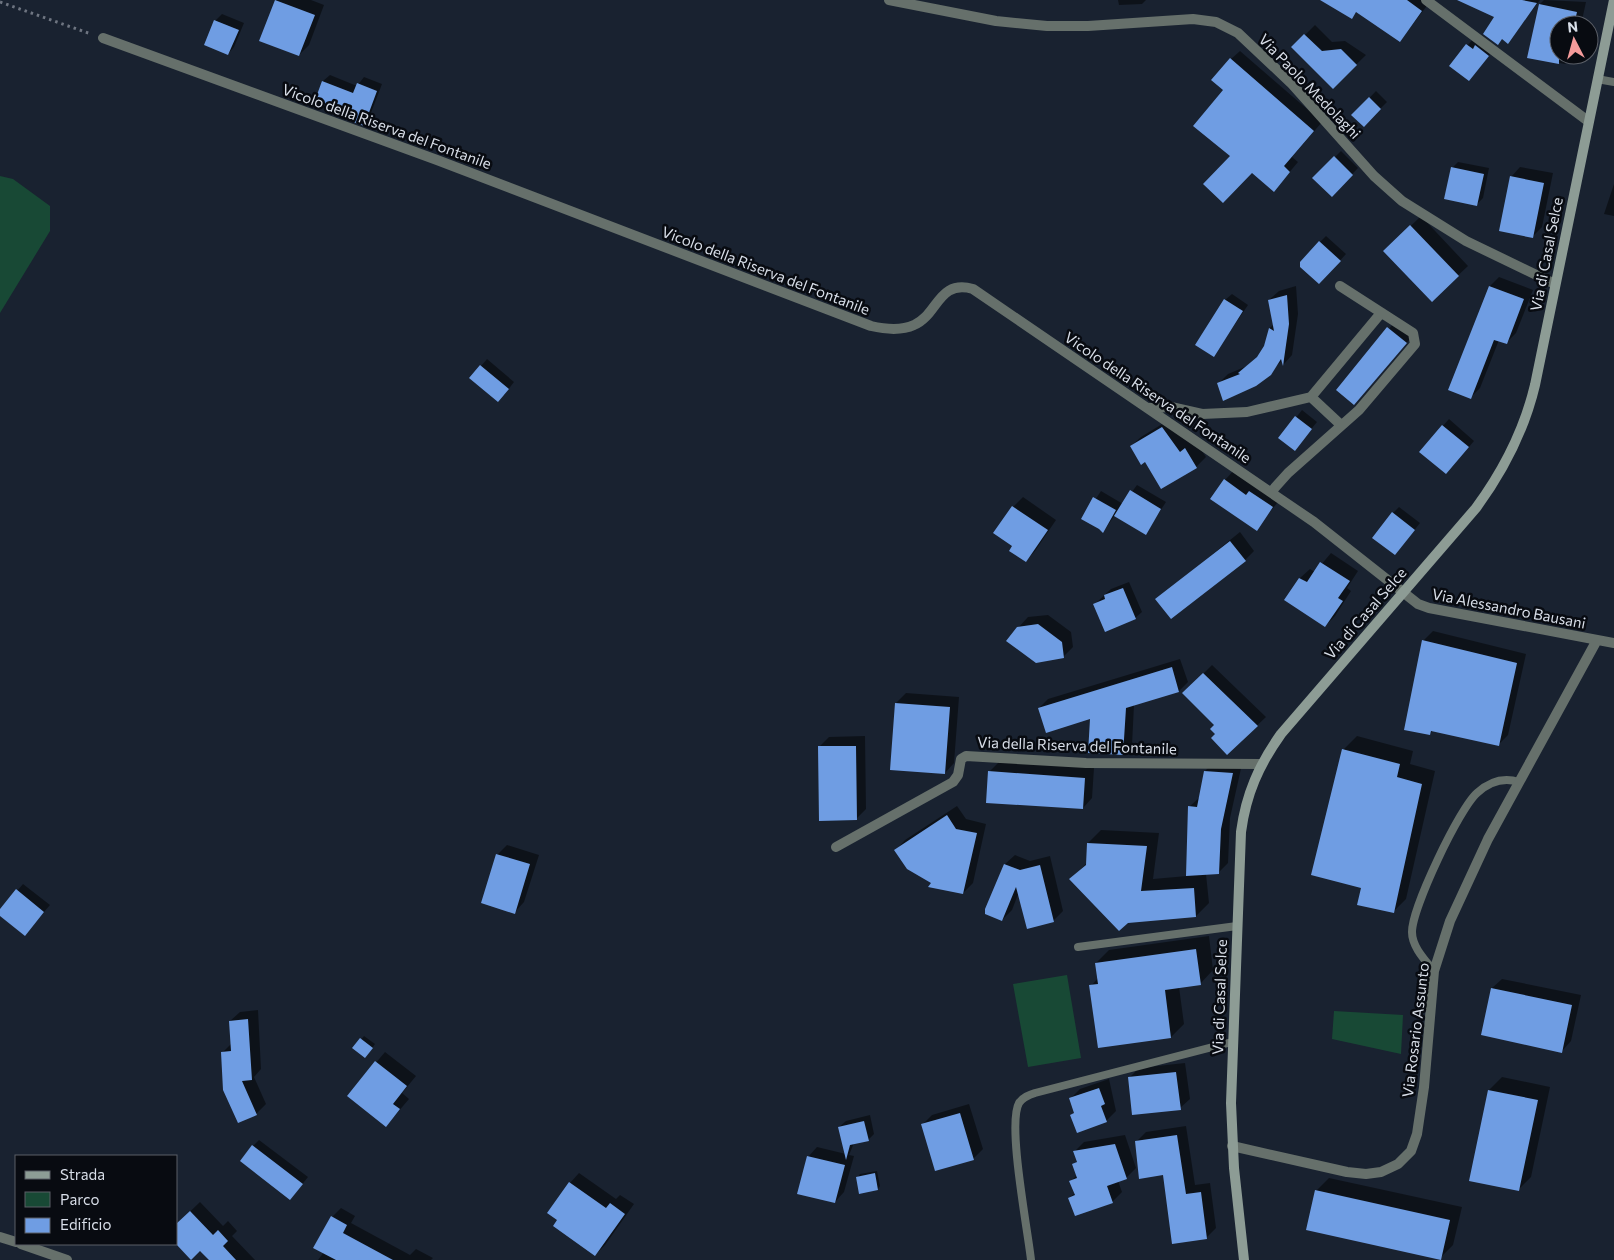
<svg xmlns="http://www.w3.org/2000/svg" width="1614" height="1260" font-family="Commissioner,sans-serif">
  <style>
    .green { fill: #184935 }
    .shadow { fill: #0007 }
    .building { fill: #6f9de3 }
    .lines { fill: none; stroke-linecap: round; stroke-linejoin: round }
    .path { stroke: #6e7581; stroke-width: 3; stroke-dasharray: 2.5 4; stroke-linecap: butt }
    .lane { stroke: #66706b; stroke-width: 8 }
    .street { stroke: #66706b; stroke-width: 10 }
    .secondary { stroke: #8d9c95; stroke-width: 10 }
    .labels { text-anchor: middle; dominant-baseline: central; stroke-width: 5; stroke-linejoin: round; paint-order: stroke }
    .street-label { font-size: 15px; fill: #d8dee8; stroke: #080b11 }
  </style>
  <rect width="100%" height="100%" fill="#192230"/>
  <path class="green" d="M0,176L13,179L50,206V231L0,313Z
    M1067,975L1081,1058L1028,1067L1013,984Z
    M1334,1011L1403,1015L1401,1054L1332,1039Z"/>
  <path class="shadow" d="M276,0H311L324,5L309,45L299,55L261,40Z
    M1118,0H1146L1142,4L1119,5Z
    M1394,0H1422L1426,2V7L1400,41Z
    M1460,0H1540L1508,42L1503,38L1496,17Z
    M1544,0L1586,2L1581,25H1559V55H1574L1565,64L1529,57L1540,4Z
    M222,14L244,23L234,47L228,54L206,44L216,20Z
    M1315,25L1332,42L1345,41L1366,55L1333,87L1293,47Z
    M1473,39L1494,49L1475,73L1451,65Z
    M1240,51L1322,122L1292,157L1298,162L1282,181L1224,90L1231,59Z
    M330,75L357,86L364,77L382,84L369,118L363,124L346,114L315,102L323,81Z
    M1376,91L1387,102L1364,125L1353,115Z
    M1341,151L1358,168L1332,195L1314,178Z
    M1458,162L1489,168L1483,198L1476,205L1452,168Z
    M1520,167L1553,173L1542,227L1533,236L1511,177Z
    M1614,184V216L1604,214Z
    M1421,216L1468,266L1432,300L1385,251Z
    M1326,236L1346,254L1326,276L1320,242Z
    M1499,277L1533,290L1516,333L1506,343L1499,340L1480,388L1471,397L1490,286Z
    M1296,286L1298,314L1292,355L1284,364L1283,360L1255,385L1218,384L1228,374L1247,366L1260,354L1265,347L1270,328L1274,324L1269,300L1279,291Z
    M1232,294L1248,305L1214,355L1225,300Z
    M1398,318L1416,332L1354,403L1338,390Z
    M487,359L514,382L504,395L471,378Z
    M1302,410L1317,422L1295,449L1280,438Z
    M1172,418L1190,443L1195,440L1206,457L1196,467L1146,460L1131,446L1141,437Z
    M1449,419L1474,441L1452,467L1421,451Z
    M1234,470L1282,497L1256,529L1225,480Z
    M1137,485L1166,502L1145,534L1115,515L1103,532L1083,518L1101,491L1123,504Z
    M1023,497L1056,520L1035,551L1026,561L1014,546L1013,507Z
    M1399,507L1420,523L1401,547L1393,513Z
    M1240,532L1254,551L1245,560L1157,599Z
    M1331,553L1358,571L1347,588L1351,591L1335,616L1325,626L1286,600L1300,578L1310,569L1315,572Z
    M1129,582L1142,612L1135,618L1095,604L1111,589Z
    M1048,615L1071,632L1073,647L1063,657L1018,628L1028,617Z
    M1433,631L1526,654L1508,735L1498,745L1433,730L1430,734L1423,641Z
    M1180,659L1188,682L1179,691L1134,705L1132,745L1123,754L1092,718L1039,708L1048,699Z
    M1212,665L1266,717L1227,754L1217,734L1216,725L1184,693Z
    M906,693L959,697L954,763L945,773L896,703Z
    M865,736L866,809L856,819L819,747L829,737Z
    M1357,736L1413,751L1410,764L1435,771L1406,899L1393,912L1363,887L1313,874L1344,749Z
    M1215,761L1242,764L1230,818L1228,863L1218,873L1206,874L1209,903L1196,916L1071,879L1087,863L1088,843L1101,830L1159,833L1153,879L1187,876L1189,807L1200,797L1205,771Z
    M999,762L1094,768L1092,798L1083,808L989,772Z
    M957,806L966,819L986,824L973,883L963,893L932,883L896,850L905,840Z
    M507,845L539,855L524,902L515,912L497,855Z
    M1015,855L1030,861L1050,856L1063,911L1053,921L1019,892L1012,910L1002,920L987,909L1005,864Z
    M23,884L50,905L25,934L0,914V911Z
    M1209,936L1213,970L1200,984L1179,987L1184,1024L1171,1037L1091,986L1098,978L1096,963L1109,950Z
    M1502,979L1581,995L1571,1041L1562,1051L1492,988Z
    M258,1010L261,1069L254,1077L266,1104L256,1114L222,1053L232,1043L230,1021L240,1012Z
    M364,1036L375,1044L368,1054L354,1048Z
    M385,1052L416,1076L402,1093L409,1099L386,1126L348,1096Z
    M1185,1063L1190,1099L1180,1108L1129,1078L1139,1068Z
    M1502,1077L1550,1087L1531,1177L1518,1190L1470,1180L1489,1090Z
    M1109,1079L1116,1111L1106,1121L1072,1115L1075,1112L1070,1099L1080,1089Z
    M969,1104L983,1149L973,1159L923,1124L932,1115Z
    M870,1115L874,1134L868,1140L854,1143L849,1155L854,1156L844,1192L835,1202L808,1157L817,1147L846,1154L839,1127L846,1121Z
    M1186,1126L1195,1185L1210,1183L1216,1228L1206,1238L1164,1174L1136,1142L1146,1132Z
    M1125,1135L1136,1168L1126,1178L1118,1181L1122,1192L1112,1202L1069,1198L1075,1193L1071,1181L1077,1175L1074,1165L1078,1160L1075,1151L1084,1142Z
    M259,1140L308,1177L296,1192L253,1146Z
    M877,1171L880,1186L878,1189L858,1177L860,1174Z
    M579,1173L616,1199L620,1195L634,1204L605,1245L595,1255L559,1220L570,1183Z
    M1329,1178L1462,1207L1453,1245L1440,1258L1316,1191Z
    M200,1202L223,1226L228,1221L237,1231L232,1236L255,1260H210L176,1225Z
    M341,1208L355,1216L351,1223L410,1255L416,1249L433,1258L431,1260H318L324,1252L332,1217Z"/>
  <path class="building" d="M275,0L315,15L299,56L259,41Z
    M1320,0H1407L1422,11L1400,42L1356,12L1352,19Z
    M1457,0H1522L1537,3L1508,44L1502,39L1498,45L1483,34L1494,17Z
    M1539,4L1577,12L1574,25H1559V64L1527,58Z
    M214,20L239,30L228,55L204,45Z
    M1304,34L1322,51L1341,49L1357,65L1333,89L1291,47Z
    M1466,44L1473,49L1475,45L1489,56L1469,81L1449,66Z
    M1230,58L1314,131L1284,166L1290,172L1274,192L1252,173L1223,203L1203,184L1230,156L1193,126L1223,90L1211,80Z
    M322,81L353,93L357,83L377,91L364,126L343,118L344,115L314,103Z
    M1369,97L1381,109L1364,127L1351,115Z
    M1334,156L1353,175L1332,197L1312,178Z
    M1451,167L1484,174L1477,206L1444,199Z
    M1510,176L1544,183L1533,238L1499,231Z
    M1410,225L1459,276L1432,302L1383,251Z
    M1319,241L1341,261L1319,284L1300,267V262Z
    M1489,286L1524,299L1507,344L1494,340L1471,399L1448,390Z
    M1287,295L1289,324L1283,366L1281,359L1271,375L1256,386L1223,401L1217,383L1240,374L1238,373L1257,357L1264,346L1269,328L1274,331L1268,300Z
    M1224,299L1243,311L1214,357L1195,345Z
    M1387,327L1407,343L1354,405L1336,390Z
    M480,365L509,389L498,402L469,378Z
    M1295,416L1312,429L1295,451L1278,438Z
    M1442,425L1469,447L1446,474L1419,452Z
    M1162,427L1180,452L1185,448L1197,468L1161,489L1145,462L1141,465L1130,446Z
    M1224,479L1246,495L1249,491L1273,507L1257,531L1210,499Z
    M1130,490L1161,509L1146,535L1114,516Z
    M1093,497L1116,510L1103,533L1099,529L1081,519Z
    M1012,506L1048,530L1026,562L1009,551L1012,546L993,533Z
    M1392,512L1415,530L1395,555L1372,538Z
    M1230,541L1246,561L1171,619L1155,599Z
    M1320,562L1350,581L1338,598L1343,601L1325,627L1284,600L1299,578L1307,582Z
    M1123,588L1136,619L1105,632L1093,604L1105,599L1104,595Z
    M1038,624L1062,642L1064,658L1036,663L1006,641L1017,627Z
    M1422,640L1517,663L1499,746L1431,731L1430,735L1404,730Z
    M1172,667L1179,692L1126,708L1123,755L1088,753L1090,719L1046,733L1038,708Z
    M1203,673L1258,726L1227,755L1211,738L1215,734L1210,729L1214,725L1182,693Z
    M895,703L950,707L945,774L890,770Z
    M818,746H856L857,820L819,821Z
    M1342,749L1400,764L1397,777L1422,784L1394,913L1357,905L1361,888L1311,875Z
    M988,771L1085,778L1083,809L986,803Z
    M1204,771L1233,773L1221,829L1219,874L1186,876L1188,806L1197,807Z
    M947,815L956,829L977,833L963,894L928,887L931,883L907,869L894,850Z
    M1087,843L1147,846L1141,891L1194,888L1196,917L1128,923L1119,931L1069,879L1086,865Z
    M496,854L530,864L515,914L481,903Z
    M1004,864L1020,870L1040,865L1054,922L1027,929L1016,887L1002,921L985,914V909Z
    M16,889L44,912L25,936L0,916V909Z
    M1196,949L1201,985L1165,990L1171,1038L1098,1048L1089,985L1098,984L1095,963Z
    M1491,988L1572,1005L1562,1053L1481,1035Z
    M248,1019L252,1080L242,1081L257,1115L238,1123L223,1090L221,1052L231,1051L229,1021Z
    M360,1038L373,1048L365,1058L352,1048Z
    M375,1061L407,1086L393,1104L400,1109L386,1127L347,1096Z
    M1176,1072L1181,1110L1132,1115L1128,1077Z
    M1099,1088L1105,1104L1101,1106L1107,1122L1077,1133L1070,1115L1074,1113L1069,1098Z
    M1488,1090L1538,1100L1519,1191L1469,1181Z
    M960,1113L974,1160L935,1171L921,1124Z
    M864,1121L869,1141L850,1145L846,1160L838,1127Z
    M1177,1135L1186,1194L1201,1192L1207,1239L1172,1244L1163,1175L1139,1179L1135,1141Z
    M1115,1144L1127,1179L1107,1186L1113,1203L1075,1216L1068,1198L1075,1195L1069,1181L1077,1178L1072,1164L1077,1162L1073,1151Z
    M252,1145L303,1184L290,1200L240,1161Z
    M807,1156L845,1165L835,1203L797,1194Z
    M875,1173L878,1190L859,1194L856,1177Z
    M569,1182L606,1208L610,1203L625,1214L595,1256L553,1226L557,1220L547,1213Z
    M1315,1190L1450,1220L1441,1260L1306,1230Z
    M190,1211L213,1235L218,1230L228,1241L223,1246L236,1260H209L200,1251L191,1260L176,1244V1224Z
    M331,1216L347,1225L343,1233L393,1260H336L313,1248Z"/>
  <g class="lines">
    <path class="path" d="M0,2L91,34"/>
    <path class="lane" d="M1597,79L1614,82
      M1078,947L1237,926
      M1434,971C1425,960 1412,947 1412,932C1412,908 1459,809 1477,793C1489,782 1503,777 1519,782
      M1031,1260C1028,1231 1007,1124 1019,1103C1023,1097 1029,1095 1035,1093L1232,1042"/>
    <path class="street" d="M889,0L996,21L1047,26H1088L1193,19L1216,22L1238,33L1291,83L1374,176L1402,201L1466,241L1555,284
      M1426,0L1588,121
      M103,38L437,160L871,326C884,329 901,331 914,325C938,315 938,279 973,289L1314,522L1418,604L1429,608L1614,643
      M1311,397L1381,313
      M1148,408L1171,407L1202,414L1247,412L1311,397L1341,425
      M1271,492L1288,473L1359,410L1415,344L1413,333L1340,286
      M836,847L953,782L958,775L961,759L966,756L1086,763L1261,764
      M1232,1146L1347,1172L1366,1174L1381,1172L1398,1164L1411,1151L1417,1134L1424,1087L1434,971L1450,921L1488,839L1597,640
      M0,1237L16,1242
      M21,1244L67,1260"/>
    <path class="secondary" d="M1244,1260L1234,1168L1231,1103L1241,832C1246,794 1259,765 1281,734L1476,508C1504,470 1524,431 1535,385L1614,0"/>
  </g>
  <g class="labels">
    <g class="street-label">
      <text transform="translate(1310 86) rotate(46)">Via Paolo Medolaghi</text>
      <text transform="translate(387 126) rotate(20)">Vicolo della Riserva del Fontanile</text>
      <text transform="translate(1546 254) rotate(-79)">Via di Casal Selce</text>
      <text transform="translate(766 270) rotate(21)">Vicolo della Riserva del Fontanile</text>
      <text transform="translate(1158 397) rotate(34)">Vicolo della Riserva del Fontanile</text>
      <text transform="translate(1509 608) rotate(11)">Via Alessandro Bausani</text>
      <text transform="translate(1365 613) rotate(-49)">Via di Casal Selce</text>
      <text transform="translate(1077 745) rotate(2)">Via della Riserva del Fontanile</text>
      <text transform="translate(1219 997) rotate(-88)">Via di Casal Selce</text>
      <text transform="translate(1415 1030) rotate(-83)">Via Rosario Assunto</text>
    </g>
  </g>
  <rect x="15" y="1155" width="162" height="90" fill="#080b11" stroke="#5b5f67"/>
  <rect x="25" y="1171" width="25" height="8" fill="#8d9c95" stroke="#5b5f67"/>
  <text x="60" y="1180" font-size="15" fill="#d8dee8">Strada</text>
  <rect x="25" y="1192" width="25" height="15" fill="#184935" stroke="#5b5f67"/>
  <text x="60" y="1205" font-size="15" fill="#d8dee8">Parco</text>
  <rect x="25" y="1218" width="25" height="15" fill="#6f9de3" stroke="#5b5f67"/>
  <text x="60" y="1230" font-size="15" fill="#d8dee8">Edificio</text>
  <g transform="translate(1574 40) rotate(354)"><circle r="24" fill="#080b11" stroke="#5b5f67"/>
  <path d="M0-4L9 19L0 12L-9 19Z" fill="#f59b9b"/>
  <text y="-8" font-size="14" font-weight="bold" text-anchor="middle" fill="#d8dee8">N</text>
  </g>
</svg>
